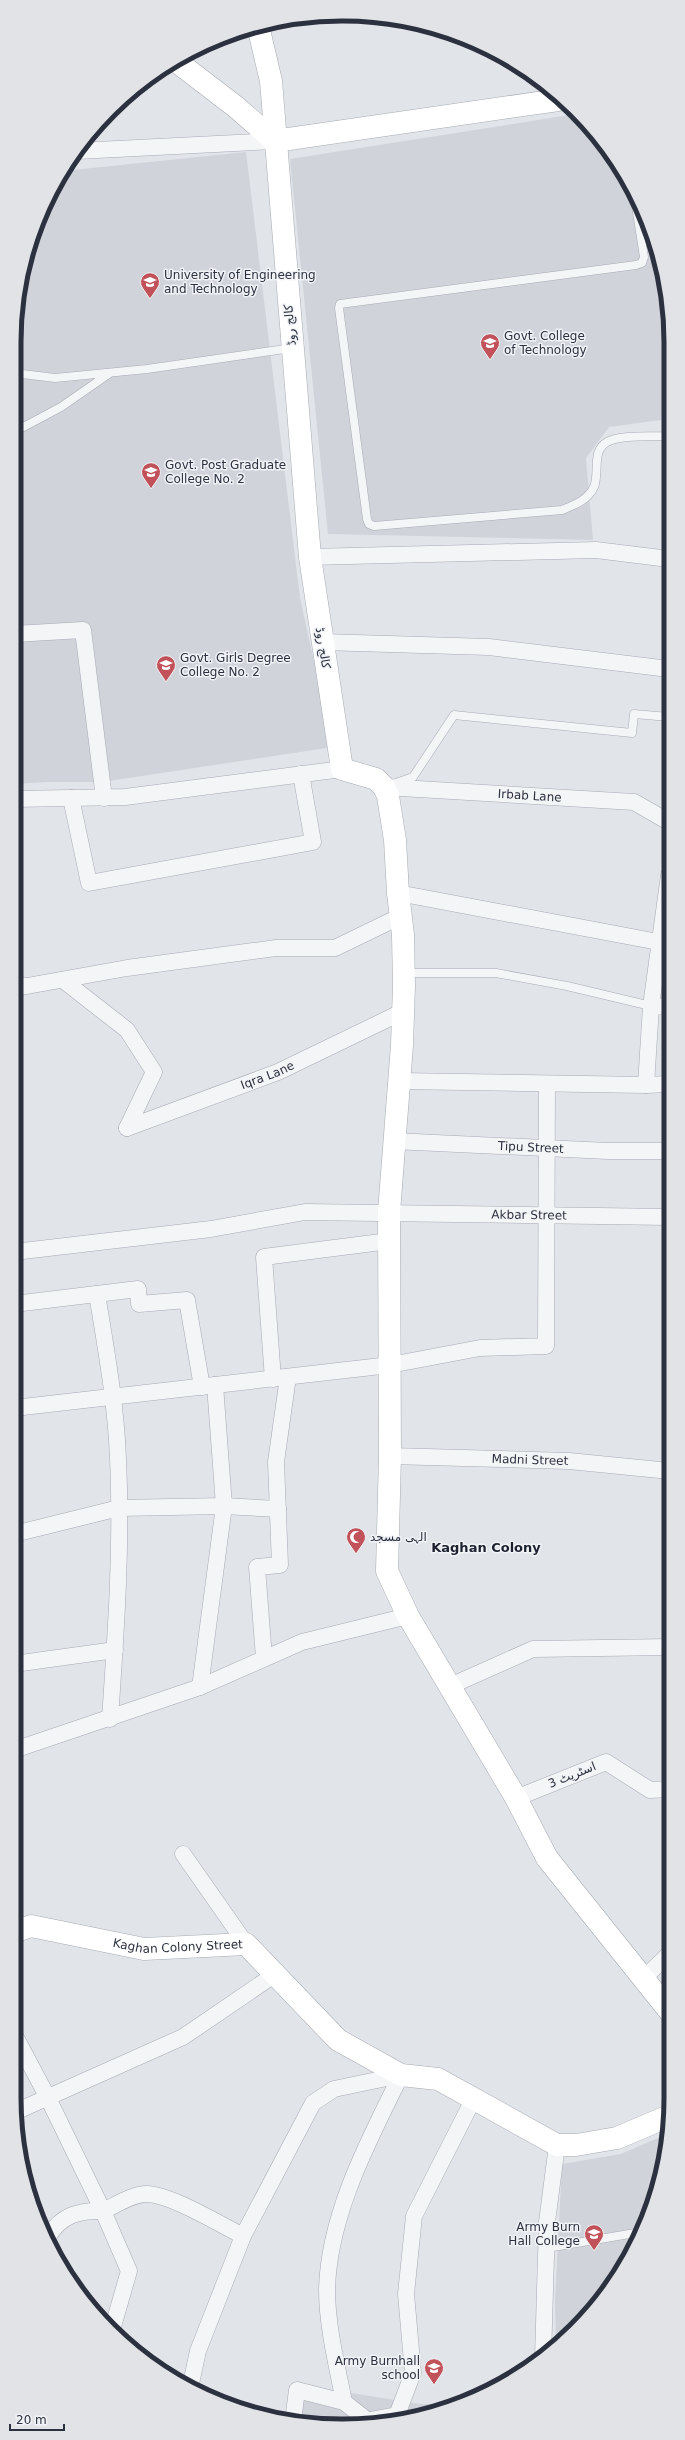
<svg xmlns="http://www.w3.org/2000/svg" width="685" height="2440" font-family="'DejaVu Sans','Noto Naskh Arabic',sans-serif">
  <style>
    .built { fill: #d0d3da }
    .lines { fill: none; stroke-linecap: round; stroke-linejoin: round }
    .lane-casing { stroke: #a7abb3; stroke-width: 9 }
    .street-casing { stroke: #a7abb3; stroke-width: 17 }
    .secondary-casing { stroke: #a7abb3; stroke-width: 23 }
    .lane { stroke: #f4f5f7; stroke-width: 8 }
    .street { stroke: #f4f5f7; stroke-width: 16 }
    .secondary { stroke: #fff; stroke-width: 22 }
    .labels { text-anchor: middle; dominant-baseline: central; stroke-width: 3; stroke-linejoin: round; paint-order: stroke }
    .poi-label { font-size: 12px; fill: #2b313f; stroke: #f1f3f6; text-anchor: start }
    .street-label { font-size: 12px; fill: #2b313f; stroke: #f1f3f6 }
    .neighbourhood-label { font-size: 13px; font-weight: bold; fill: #1d2230; stroke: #f1f3f6 }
    .rim { fill: none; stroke: #2b313f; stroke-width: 5 }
  </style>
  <rect width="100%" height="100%" fill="#e1e4e9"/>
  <path class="built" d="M576,114L589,126L637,197L668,300V419L609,427L586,458L593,540L328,534L290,159Z
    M246,152L300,598L333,747L102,782H46L14,784V343L20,279L39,217L63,171Z
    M667,2134L665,2161L646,2223L616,2280L556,2344L555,2302L562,2164L621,2154Z
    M295,2384L420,2404H457L428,2415L321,2425L284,2419Z"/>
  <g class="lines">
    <g class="lane-casing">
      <path id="lane" d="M634,193L644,257L642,263L636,265L340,304L339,308L367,519L369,524L374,526L562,510C574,505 588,500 594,487C600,473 591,451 607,442C621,434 653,437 668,436
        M14,373L55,378L147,369L292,348
        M14,432L61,407L110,373
        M393,784L413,777L454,715L632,733L634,714L669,717
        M405,973H496L567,986L651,1006
        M547,2248L641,2232"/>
    </g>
    <g class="street-casing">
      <g id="street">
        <path d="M77,151L275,141"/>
        <path d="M310,557L596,550L669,559"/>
        <path d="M14,634L83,630L104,798"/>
        <path d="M322,642L489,647L669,669"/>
        <path id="s1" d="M384,787L634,802L669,822"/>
        <path d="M71,798L89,883L313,842L301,774"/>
        <path d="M14,799L125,797L342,769"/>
        <path d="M398,893L669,944"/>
        <path d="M63,980L127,1030L154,1072L127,1128"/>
        <path d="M14,986H27L127,968L276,948H335L401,916"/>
        <path d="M651,1006L669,1007"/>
        <path d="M399,1081L646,1085L651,1006L669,875"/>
        <path d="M646,1085L669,1084"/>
        <path id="s2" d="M127,1128L278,1072L404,1011"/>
        <path id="s3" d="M393,1141L608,1151H670"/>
        <path id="s4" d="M14,1252L211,1229L305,1212L670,1217"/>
        <path d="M97,1294C106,1349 116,1404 118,1459C122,1546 116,1632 110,1719"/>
        <path d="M14,1304L138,1289L139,1304L187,1300L202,1387"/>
        <path d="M273,1379L264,1257L389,1241"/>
        <path d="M14,1408L390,1365L480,1348L546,1346L547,1084"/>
        <path id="s5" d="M390,1456L569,1461L670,1471"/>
        <path d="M14,1534L119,1508L224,1506L278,1509"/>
        <path d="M264,1658L257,1567L280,1565L276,1462L288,1377"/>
        <path d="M14,1664L115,1650"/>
        <path d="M450,1686L533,1649L670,1647"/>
        <path d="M200,1687L224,1506L215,1385"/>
        <path d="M14,1750L200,1687L302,1642L408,1616"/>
        <path d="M516,1798L606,1762L650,1790L671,1789"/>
        <path d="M183,1854L246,1944"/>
        <path d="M644,1978L671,1952"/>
        <path d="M14,2034L48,2098L103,2211C79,2210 61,2215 48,2237"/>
        <path d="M15,2112L183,2037L274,1975"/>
        <path d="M112,2330L129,2271L103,2211C116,2205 132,2194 147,2194C172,2195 219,2224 243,2236"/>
        <path d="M543,2358L547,2222L557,2145"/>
        <path d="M190,2388L198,2351L243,2236L313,2103L334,2089L401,2075"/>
        <path d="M344,2402C337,2365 327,2327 327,2289C329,2214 369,2140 401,2075"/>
        <path d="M370,2420L397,2415L413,2373L406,2294L414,2216L474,2098"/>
        <path d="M293,2421L297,2390L344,2402L368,2421"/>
      </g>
    </g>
    <g class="secondary-casing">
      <g id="secondary">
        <path d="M258,26L271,81L310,557L342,769L376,779L384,787L388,796L395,840L398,893L403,935L404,986L402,1045L389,1212L390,1456L387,1571L408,1616L516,1798L547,1858L671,2013"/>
        <path d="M176,61L236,107L275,141"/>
        <path d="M275,141L558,100"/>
        <path id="s6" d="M14,1932L31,1926L144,1949L246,1944L338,2040L401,2075L438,2079L557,2145H576L617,2138L669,2116"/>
      </g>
    </g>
    <use href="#lane" class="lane"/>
    <use href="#street" class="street"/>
    <use href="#secondary" class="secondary"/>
  </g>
  <defs>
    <g id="university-pin" transform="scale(1)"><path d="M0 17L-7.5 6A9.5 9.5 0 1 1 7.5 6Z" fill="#c2525a" stroke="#f1f3f6"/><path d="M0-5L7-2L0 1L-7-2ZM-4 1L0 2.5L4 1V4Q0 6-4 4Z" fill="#fff"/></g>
    <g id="mosque-pin" transform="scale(1)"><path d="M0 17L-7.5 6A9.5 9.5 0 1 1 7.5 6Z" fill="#c2525a" stroke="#f1f3f6"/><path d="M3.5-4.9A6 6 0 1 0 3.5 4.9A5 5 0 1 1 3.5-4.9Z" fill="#fff"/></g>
    <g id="school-pin" transform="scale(1)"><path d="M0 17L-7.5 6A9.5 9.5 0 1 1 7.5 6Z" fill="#c2525a" stroke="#f1f3f6"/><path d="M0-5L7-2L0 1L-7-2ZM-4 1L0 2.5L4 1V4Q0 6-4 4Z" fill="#fff"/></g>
  </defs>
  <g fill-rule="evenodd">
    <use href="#university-pin" x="150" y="282"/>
    <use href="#university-pin" x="490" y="343"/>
    <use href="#university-pin" x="151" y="472"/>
    <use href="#university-pin" x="166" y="665"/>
    <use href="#mosque-pin" x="356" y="1537"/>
    <use href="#university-pin" x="594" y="2234"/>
    <use href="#school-pin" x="434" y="2368"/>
  </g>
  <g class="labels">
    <g class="poi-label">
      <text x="164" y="275">University of Engineering<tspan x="164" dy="14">and Technology</tspan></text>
      <text x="504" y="336">Govt. College<tspan x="504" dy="14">of Technology</tspan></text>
      <text x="165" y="465">Govt. Post Graduate<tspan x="165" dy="14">College No. 2</tspan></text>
      <text x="180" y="658">Govt. Girls Degree<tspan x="180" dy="14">College No. 2</tspan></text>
      <text x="370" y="1537">الہی مسجد</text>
      <text x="580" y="2227" text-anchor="end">Army Burn<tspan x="580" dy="14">Hall College</tspan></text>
      <text x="420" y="2361" text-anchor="end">Army Burnhall<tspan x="420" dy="14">school</tspan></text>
    </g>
    <g class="street-label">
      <text transform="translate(290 325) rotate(-95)">کالج روڈ</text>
      <text transform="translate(323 648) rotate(81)">کالج روڈ</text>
      <text stroke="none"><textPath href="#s1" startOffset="146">Irbab Lane</textPath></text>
      <text stroke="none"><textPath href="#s2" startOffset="150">Iqra Lane</textPath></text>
      <text stroke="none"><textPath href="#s3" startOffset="138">Tipu Street</textPath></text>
      <text stroke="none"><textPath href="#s4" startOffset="518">Akbar Street</textPath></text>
      <text stroke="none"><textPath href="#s5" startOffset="140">Madni Street</textPath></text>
      <text transform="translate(572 1775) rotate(-22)">اسٹریٹ 3</text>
      <text stroke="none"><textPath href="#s6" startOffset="167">Kaghan Colony Street</textPath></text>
    </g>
    <g class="neighbourhood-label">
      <text x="486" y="1547">Kaghan Colony</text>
    </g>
  </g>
  <path d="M0 0H685V2440H0ZM342 21H343A321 321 0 0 1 664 342V2098A321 321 0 0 1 343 2419H342A321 321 0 0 1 21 2098V342A321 321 0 0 1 342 21Z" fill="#e1e3e7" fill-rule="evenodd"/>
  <path class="rim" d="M342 21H343A321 321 0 0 1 664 342V2098A321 321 0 0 1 343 2419H342A321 321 0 0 1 21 2098V342A321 321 0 0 1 342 21Z"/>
  <path d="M10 2424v6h54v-6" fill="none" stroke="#2b313f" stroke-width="2"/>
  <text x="16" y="2424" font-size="12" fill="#2b313f" stroke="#f1f3f6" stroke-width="3" paint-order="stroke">20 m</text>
</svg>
